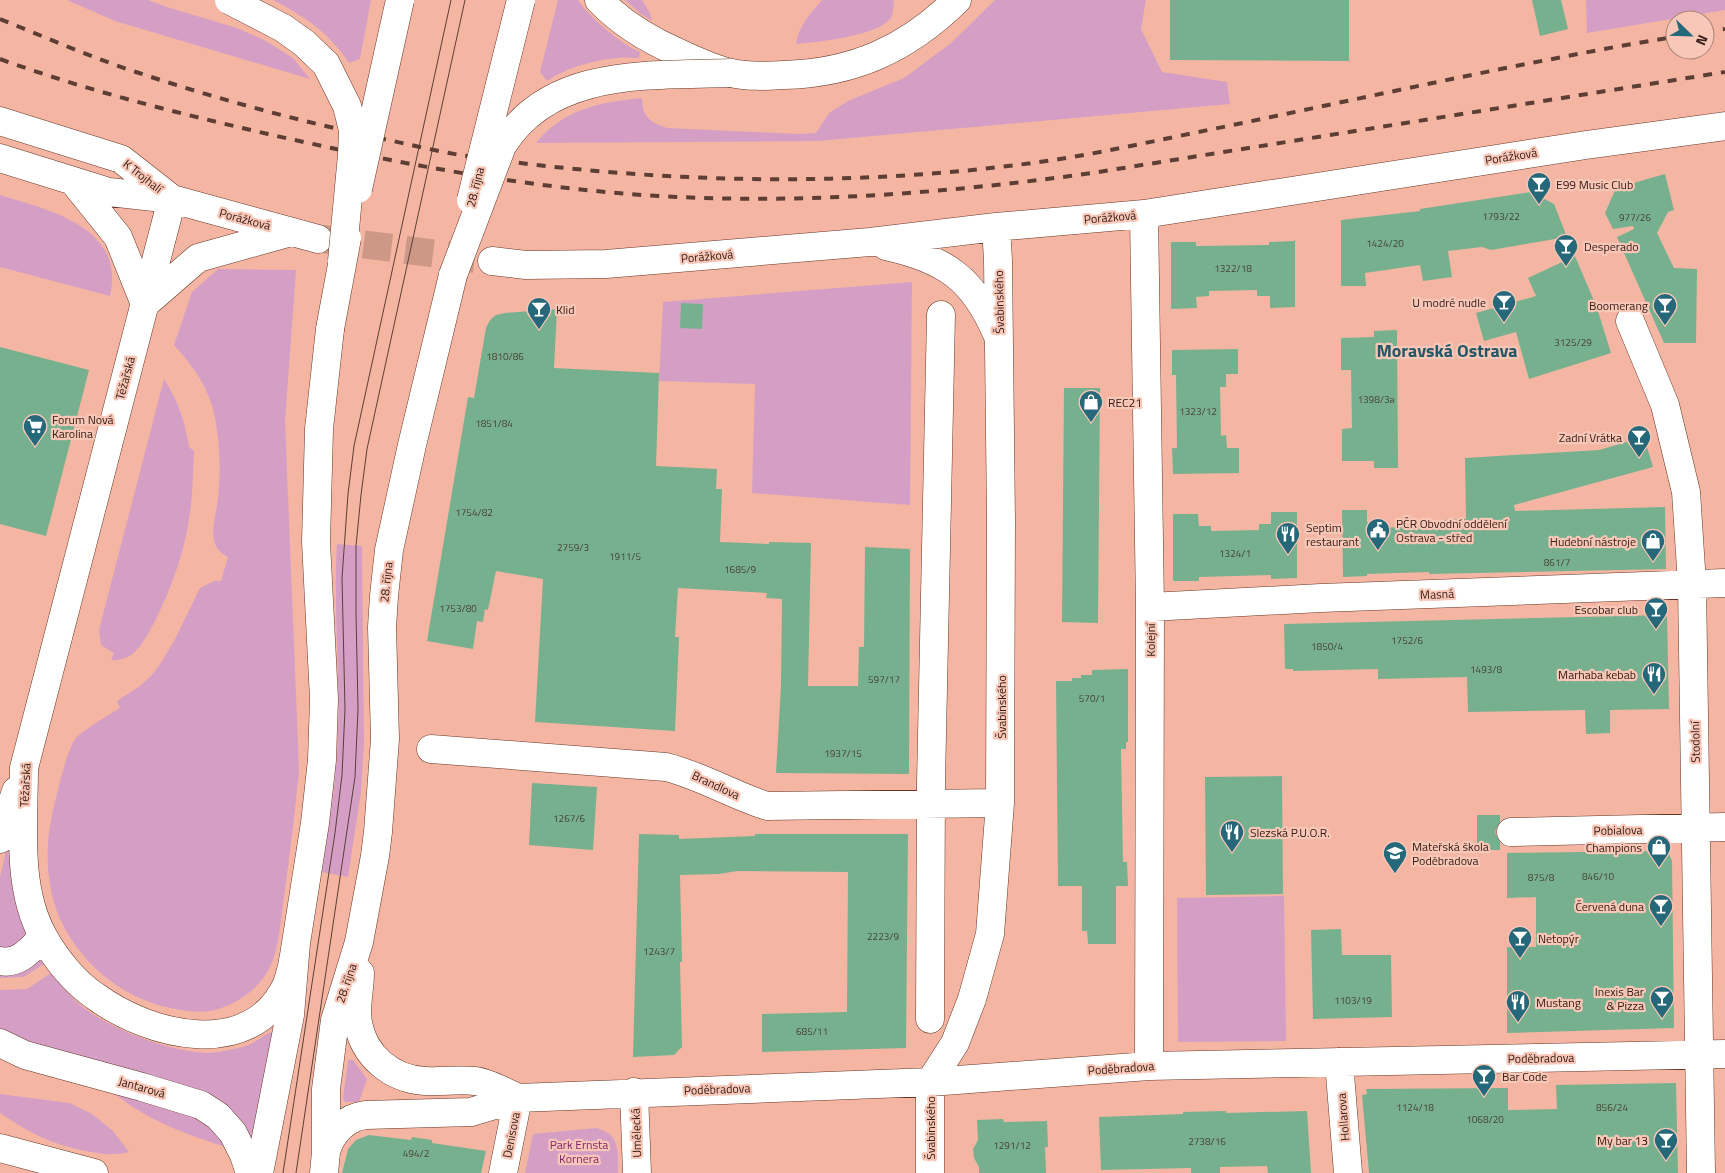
<svg xmlns="http://www.w3.org/2000/svg" width="1725" height="1173" font-family="'Titillium Web',sans-serif">
  <style>
    .green { fill: #d59fc5 }
    .building { fill: #77b08e }
    .lines { fill: none; stroke-linecap: round; stroke-linejoin: round }
    .minor-tunnel { stroke: #ce9887; stroke-width: 28; stroke-dasharray: 28 14; stroke-linecap: butt }
    .minor-casing { stroke: #683525; stroke-width: 29 }
    .highway-casing { stroke: #683525; stroke-width: 29 }
    .minor { stroke: #fff; stroke-width: 28 }
    .highway { stroke: #fff; stroke-width: 28 }
    .tram { stroke: #5d3e34; stroke-width: 1 }
    .rail { stroke: #5d3e34; stroke-width: 4; stroke-dasharray: 9 9; stroke-linecap: butt }
    .minor-bridge-casing { stroke: #683525; stroke-width: 29; stroke-linecap: butt }
    .highway-bridge-casing { stroke: #683525; stroke-width: 29; stroke-linecap: butt }
    .minor-bridge { stroke: #fff; stroke-width: 28 }
    .highway-bridge { stroke: #fff; stroke-width: 28 }
    .labels { text-anchor: middle; dominant-baseline: central; stroke-width: 4.5; stroke-linejoin: round; paint-order: stroke }
    .number-label { font-size: 10px; fill: #484436 }
    .street-label { font-size: 12px; fill: #382019; stroke: #f9c7b7 }
    .poi-label { font-size: 12px; fill: #382019; stroke: #f9c7b7; text-anchor: start }
    .park-label { font-size: 12px; fill: #7e1f6a; stroke: #f9c7b7 }
    .district-label { font-size: 18px; font-weight: bold; fill: #235866; stroke: #f9c7b7 }
  </style>
  <rect width="100%" height="100%" fill="#f4b6a3"/>
  <path class="green" d="M67,0H148L167,7L237,28L266,41L293,58L310,79L115,21Z
    M273,0H371L360,59L349,63C327,31 307,18 273,0Z
    M558,0H578C588,16 623,46 640,52L639,58C611,55 570,65 547,81L540,72Z
    M625,0H642L650,13L652,21L641,14Z
    M822,0H894C893,6 894,14 890,19C877,36 817,42 796,44C799,25 810,14 822,0Z
    M995,0H1146L1141,29L1162,72L1227,82L1230,104L818,141L536,143C563,109 601,102 642,98C642,117 650,122 667,128L798,134L816,133L829,113L848,101L904,78L951,43Z
    M1586,0H1725V10L1587,33Z
    M0,195C49,210 126,227 110,296L0,267Z
    M218,269L296,270L285,421L299,770C295,815 289,859 283,904C280,925 279,948 270,967C262,983 249,995 233,1003C212,1014 198,1013 175,1009C127,1000 87,970 64,927C44,889 44,842 55,802C59,786 67,749 76,738C82,731 110,714 120,708L117,701L140,686L152,675L161,663L174,641L200,588L214,581H221L228,557C221,553 216,549 214,540C211,528 217,511 218,498C221,472 220,444 215,418C210,389 193,366 174,345L192,292Z
    M912,282L910,505L752,493L755,384L659,381L663,302Z
    M164,379C178,401 185,421 189,447L194,451C193,468 193,486 191,504C187,546 173,585 154,623C144,641 135,662 111,660L114,653L101,645L99,630Z
    M337,544L362,546L364,743L361,792L348,877L322,872C329,826 337,779 338,732C340,669 333,606 337,544Z
    M8,843H11L26,938L22,945L0,952V877Z
    M1284,896L1286,1041L1178,1042L1177,898Z
    M40,955L45,963L24,977L0,978V972Z
    M51,973C62,986 74,1001 88,1011C118,1032 182,1057 218,1052C229,1050 241,1048 251,1044C259,1040 266,1032 275,1032L255,1147L233,1119L39,1051L0,1031V990L27,989Z
    M348,1060H353L367,1079L359,1102H345L343,1099Z
    M104,1084L203,1117L231,1149C184,1133 140,1119 104,1084Z
    M0,1094L69,1103L82,1109L92,1114L113,1131L129,1152C113,1156 101,1154 86,1151C50,1144 30,1133 0,1113Z
    M596,1128C621,1134 618,1153 618,1173H525L533,1134Z"/>
  <path class="building" d="M1170,0H1349V61L1170,60Z
    M1532,0H1561L1568,29L1540,36Z
    M1665,174L1674,210L1668,212L1657,233L1674,268L1697,269L1696,343H1664L1617,237L1634,229L1633,226L1613,229L1605,213L1616,188Z
    M1531,192L1554,204L1567,237L1491,250L1482,247L1448,251L1452,277L1423,281L1420,265L1365,273L1366,286H1341V220L1420,211V209Z
    M1295,241V307L1270,308V296H1257V290L1209,291V296L1196,297L1197,308L1171,309V242H1196V246L1269,245V242Z
    M1575,256L1597,308L1611,353L1529,379L1516,332L1484,341L1476,313L1536,296L1528,278Z
    M681,303L703,304L702,329L680,328Z
    M557,309L554,368L659,373L656,466L717,469L716,489H722L720,542L769,544V542L811,543L808,686H858L859,647H864L865,547L910,549L909,774L776,773L781,686L782,599L766,598L767,593L678,588L675,637H679L675,731L535,722L543,579L496,571L488,610L485,609L483,622L477,621L473,649L427,641L468,397L474,398L486,328L490,320L496,315L505,313Z
    M1397,330L1398,468H1374V461H1342V429L1352,428L1351,370H1341V338L1374,337V331Z
    M0,347L89,370L46,536L0,524Z
    M1238,349V374H1226V387H1220L1221,436L1226,435L1227,448H1239V473L1173,474L1172,448H1177L1176,375H1172V350Z
    M1064,388H1100L1098,623L1062,622Z
    M1644,437L1653,467L1514,505L1515,511L1665,507L1666,569L1429,574V572L1367,574V576L1343,577L1342,510H1367V522H1379V528L1420,526L1419,521L1466,519L1465,458L1599,450Z
    M1271,512H1297V578L1271,579V575L1199,577V581H1173V514H1198L1199,526H1211V531L1259,530V524H1271Z
    M1667,615L1669,709L1610,710V733L1586,734L1585,710L1468,712L1467,677L1378,679V669L1293,671V669H1285L1284,624Z
    M1128,669V742H1126V749H1121L1123,862H1127L1128,886H1116V944H1088L1087,931H1082V886H1058L1056,681H1072V678H1081V675H1092V670Z
    M1282,776L1283,894L1206,895L1205,777Z
    M532,783L597,787L593,850L529,845Z
    M1477,815H1500V822L1495,832L1500,842V850H1477Z
    M639,834L679,835V839L755,836V834H908L906,1048L762,1052V1014L847,1012L848,872L737,871L719,874L680,875L682,962H680L682,1047L674,1055L633,1057Z
    M1662,851L1669,854L1672,861L1674,1028L1507,1033V947H1536V897L1507,898V853Z
    M1341,929L1342,955H1391L1392,1017L1313,1019L1311,930Z
    M1676,1083L1678,1173H1369L1362,1095L1367,1094L1366,1089L1508,1088V1110L1557,1109L1556,1085Z
    M1226,1111V1113L1307,1111L1311,1173H1268L1267,1166L1220,1167V1173H1191V1168L1101,1170L1099,1117L1183,1114V1112Z
    M1003,1119L1004,1122L1047,1121L1048,1147H1045L1046,1173H979V1167L974,1158L973,1149L978,1140L977,1120Z
    M369,1135L411,1140L412,1137L432,1140V1143L486,1151L481,1173H342L348,1149L356,1140Z"/>
  <g class="lines">
    <path class="minor-tunnel" d="M322,239L492,261"/>
    <g class="minor-casing">
      <path id="minor" d="M0,121L121,159L172,199
        M0,158L109,192L172,199L318,239
        M73,181L118,237L145,304
        M172,199L24,768C24,822 16,887 43,936C55,958 74,982 95,996C149,1036 251,1062 287,984C292,971 294,957 296,943
        M1144,214L1150,607L1149,1066
        M886,246C945,259 973,278 997,334
        M492,261L526,265L606,264L870,242L996,227L1144,214L1586,145L1725,126
        M145,304L198,258L291,232
        M1630,321L1665,405L1686,492L1692,584L1701,1173
        M1150,607L1321,598L1725,583
        M431,749L666,767C702,776 732,795 767,806L1000,803
        M1511,832L1725,827
        M0,839L16,791
        M0,961C19,965 31,949 43,937
        M360,973C360,989 355,1007 358,1023C364,1056 391,1079 425,1081C442,1082 459,1079 475,1081C485,1082 508,1093 518,1098
        M930,1019L931,782L941,315
        M0,1043L25,1055L142,1087L201,1105L218,1116L233,1133L244,1155L250,1173
        M1339,1062L1348,1173
        M634,1092L637,1173
        M0,1148L94,1173
        M326,1152C331,1133 346,1117 366,1115L471,1112L518,1098L930,1082L1149,1066L1725,1054
        M259,1173L290,1015L296,943L315,823L322,760L324,699L316,542L319,429L330,329
        M324,1173L326,1152V1089L335,1020L359,942L375,856L378,832L385,739L382,627L384,596L389,550L412,445L453,275
        M503,1173L518,1098
        M930,1173V1082L955,1043L972,999L990,934L1000,803L1001,520L998,260L996,227"/>
    </g>
    <g class="highway-casing">
      <path id="highway" d="M599,0C622,24 647,39 677,52C694,60 713,69 731,73C748,77 767,76 784,75C854,73 907,49 957,0"/>
    </g>
    <use href="#minor" class="minor"/>
    <use href="#highway" class="highway"/>
    <path class="tram" d="M283,1173L335,833L342,775L345,709L342,578L348,494L354,446L451,0
      M296,1173L355,777L358,709L356,614V546L361,495L367,449L465,0"/>
    <path class="rail" d="M0,19C45,37 90,57 136,72C220,100 306,123 393,141C415,146 438,151 460,155C659,184 861,189 1060,159C1116,150 1172,137 1228,126C1329,105 1430,83 1531,63C1579,54 1627,44 1675,37
      M1705,32L1725,29
      M0,59C88,91 177,113 268,134C391,162 516,186 642,195C794,205 941,194 1092,173L1725,72"/>
    <g class="minor-bridge-casing">
      <path id="minor-bridge" d="M358,189L400,0
        M471,200L521,0
        M330,329L347,238"/>
    </g>
    <g class="highway-bridge-casing">
      <path id="highway-bridge" d="M229,0L283,28L304,43L326,64L347,106L353,130L352,155L342,261
        M453,275L502,146C550,67 651,76 730,73"/>
    </g>
    <use href="#minor-bridge" class="minor-bridge"/>
    <use href="#highway-bridge" class="highway-bridge"/>
  </g>
  <defs>
    <g id="bar-pin" transform="scale(1.25)"><path d="M0 17L-7.5 6A9.5 9.5 0 1 1 7.5 6Z" fill="#24687a" stroke="#f9c7b7"/><path d="M-6-5H6L.8 .8V4.5H3.5V6h-7V4.5H-.8V.8Z" fill="#fff"/></g>
    <g id="shop-pin" transform="scale(1.25)"><path d="M0 17L-7.5 6A9.5 9.5 0 1 1 7.5 6Z" fill="#24687a" stroke="#f9c7b7"/><path d="M-5-2.5h2.3a2.7 3.5 0 0 1 5.4 0H5L5.5 6h-11ZM-1.5-2.5h3a1.5 2.3 0 0 0-3 0Z" fill="#fff"/></g>
    <g id="supermarket-pin" transform="scale(1.25)"><path d="M0 17L-7.5 6A9.5 9.5 0 1 1 7.5 6Z" fill="#24687a" stroke="#f9c7b7"/><path d="M-6-5.5h2.5l.6 2H6L4.5 2H-2.5L-4.4-4H-6ZM-1.5 3.2a1.3 1.3 0 1 0 .1 0ZM3 3.2a1.3 1.3 0 1 0 .1 0Z" fill="#fff"/></g>
    <g id="civic-pin" transform="scale(1.25)"><path d="M0 17L-7.5 6A9.5 9.5 0 1 1 7.5 6Z" fill="#24687a" stroke="#f9c7b7"/><path d="M-.6-6.5H3V-4.5H.6V-3L4-1V1h2V6H-6V1h2V-1L-.6-3ZM-1.2 2.5V6h2.4V2.5Z" fill="#fff"/></g>
    <g id="restaurant-pin" transform="scale(1.25)"><path d="M0 17L-7.5 6A9.5 9.5 0 1 1 7.5 6Z" fill="#24687a" stroke="#f9c7b7"/><path d="M-5-6h1v4h1v-4h1v4h1v-4h1v5L-1.5 .5V6h-2V.5L-5-1ZM5-6V6H3V1.5H1.5Q1.5-4 5-6Z" fill="#fff"/></g>
    <g id="school-pin" transform="scale(1.25)"><path d="M0 17L-7.5 6A9.5 9.5 0 1 1 7.5 6Z" fill="#24687a" stroke="#f9c7b7"/><path d="M0-5L7-2L0 1L-7-2ZM-4 1L0 2.5L4 1V4Q0 6-4 4Z" fill="#fff"/></g>
  </defs>
  <g fill-rule="evenodd">
    <use href="#bar-pin" x="1539" y="184"/>
    <use href="#bar-pin" x="1566" y="246"/>
    <use href="#bar-pin" x="1504" y="302"/>
    <use href="#bar-pin" x="1665" y="305"/>
    <use href="#bar-pin" x="539" y="309"/>
    <use href="#shop-pin" x="1091" y="402"/>
    <use href="#supermarket-pin" x="35" y="426"/>
    <use href="#bar-pin" x="1639" y="437"/>
    <use href="#civic-pin" x="1378" y="530"/>
    <use href="#restaurant-pin" x="1288" y="534"/>
    <use href="#shop-pin" x="1653" y="541"/>
    <use href="#bar-pin" x="1656" y="609"/>
    <use href="#restaurant-pin" x="1654" y="674"/>
    <use href="#restaurant-pin" x="1232" y="832"/>
    <use href="#shop-pin" x="1659" y="847"/>
    <use href="#school-pin" x="1395" y="853"/>
    <use href="#bar-pin" x="1661" y="906"/>
    <use href="#bar-pin" x="1520" y="938"/>
    <use href="#bar-pin" x="1662" y="998"/>
    <use href="#restaurant-pin" x="1518" y="1002"/>
    <use href="#bar-pin" x="1484" y="1076"/>
    <use href="#bar-pin" x="1666" y="1140"/>
  </g>
  <g class="labels">
    <g class="number-label">
      <text x="1501" y="216">1793/22</text>
      <text x="1635" y="217">977/26</text>
      <text x="1385" y="243">1424/20</text>
      <text x="1233" y="268">1322/18</text>
      <text x="1573" y="342">3125/29</text>
      <text x="505" y="356">1810/86</text>
      <text x="1376" y="399">1398/3a</text>
      <text x="1198" y="411">1323/12</text>
      <text x="494" y="423">1851/84</text>
      <text x="474" y="512">1754/82</text>
      <text x="573" y="547">2759/3</text>
      <text x="1235" y="553">1324/1</text>
      <text x="625" y="556">1911/5</text>
      <text x="1557" y="562">861/7</text>
      <text x="740" y="569">1685/9</text>
      <text x="458" y="608">1753/80</text>
      <text x="1407" y="640">1752/6</text>
      <text x="1327" y="646">1850/4</text>
      <text x="1486" y="669">1493/8</text>
      <text x="884" y="679">597/17</text>
      <text x="1092" y="698">570/1</text>
      <text x="843" y="753">1937/15</text>
      <text x="569" y="818">1267/6</text>
      <text x="1598" y="876">846/10</text>
      <text x="1541" y="877">875/8</text>
      <text x="883" y="936">2223/9</text>
      <text x="659" y="951">1243/7</text>
      <text x="1353" y="1000">1103/19</text>
      <text x="812" y="1031">685/11</text>
      <text x="1415" y="1107">1124/18</text>
      <text x="1612" y="1107">856/24</text>
      <text x="1485" y="1119">1068/20</text>
      <text x="1207" y="1141">2738/16</text>
      <text x="1012" y="1145">1291/12</text>
      <text x="416" y="1153">494/2</text>
    </g>
    <g class="street-label">
      <text transform="translate(1511 156) rotate(-9)">Porážková</text>
      <text transform="translate(143 176) rotate(38)">K Trojhalí</text>
      <text transform="translate(475 187) rotate(-76)">28. října</text>
      <text transform="translate(1110 217) rotate(-5)">Porážková</text>
      <text transform="translate(245 219) rotate(15)">Porážková</text>
      <text transform="translate(707 256) rotate(-5)">Porážková</text>
      <text transform="translate(999 302) rotate(-91)">Švabinského</text>
      <text transform="translate(125 378) rotate(-75)">Těžařská</text>
      <text transform="translate(386 582) rotate(-84)">28. října</text>
      <text transform="translate(1437 594) rotate(-2)">Masná</text>
      <text transform="translate(1150 640) rotate(-90)">Kolejní</text>
      <text transform="translate(1001 707) rotate(-90)">Švabinského</text>
      <text transform="translate(1695 742) rotate(-91)">Stodolní</text>
      <text transform="translate(25 785) rotate(-87)">Těžařská</text>
      <text transform="translate(716 785) rotate(25)">Brandlova</text>
      <text transform="translate(1618 830) rotate(-1)">Pobialova</text>
      <text transform="translate(346 983) rotate(-71)">28. října</text>
      <text transform="translate(1541 1058) rotate(-1)">Poděbradova</text>
      <text transform="translate(1121 1068) rotate(-4)">Poděbradova</text>
      <text transform="translate(142 1087) rotate(16)">Jantarová</text>
      <text transform="translate(717 1089) rotate(-2)">Poděbradova</text>
      <text transform="translate(1343 1117) rotate(-95)">Hollarova</text>
      <text transform="translate(930 1128) rotate(-90)">Švabinského</text>
      <text transform="translate(636 1133) rotate(-92)">Umělecká</text>
      <text transform="translate(511 1135) rotate(-79)">Denisova</text>
    </g>
    <g class="poi-label">
      <text x="1556" y="184">E99 Music Club</text>
      <text x="1584" y="246">Desperado</text>
      <text x="1486" y="302" text-anchor="end">U modré nudle</text>
      <text x="1648" y="305" text-anchor="end">Boomerang</text>
      <text x="556" y="309">Klid</text>
      <text x="1108" y="402">REC21</text>
      <text x="52" y="419">Forum Nová<tspan x="52" dy="14">Karolina</tspan></text>
      <text x="1622" y="437" text-anchor="end">Zadní Vrátka</text>
      <text x="1396" y="523">PČR Obvodní oddělení<tspan x="1396" dy="14">Ostrava - střed</tspan></text>
      <text x="1306" y="527">Septim<tspan x="1306" dy="14">restaurant</tspan></text>
      <text x="1636" y="541" text-anchor="end">Hudební nástroje</text>
      <text x="1638" y="609" text-anchor="end">Escobar club</text>
      <text x="1636" y="674" text-anchor="end">Marhaba kebab</text>
      <text x="1250" y="832">Slezská P.U.O.R.</text>
      <text x="1412" y="846">Mateřská škola<tspan x="1412" dy="14">Poděbradova</tspan></text>
      <text x="1642" y="847" text-anchor="end">Champions</text>
      <text x="1644" y="906" text-anchor="end">Červená duna</text>
      <text x="1538" y="938">Netopýr</text>
      <text x="1644" y="991" text-anchor="end">Inexis Bar<tspan x="1644" dy="14">&amp; Pizza</tspan></text>
      <text x="1536" y="1002">Mustang</text>
      <text x="1502" y="1076">Bar Code</text>
      <text x="1648" y="1140" text-anchor="end">My bar 13</text>
    </g>
    <g class="park-label">
      <text x="579" y="1144">Park Ernsta<tspan x="579" dy="14">Kornera</tspan></text>
    </g>
    <g class="district-label">
      <text x="1447" y="350">Moravská Ostrava</text>
    </g>
  </g>
  <g transform="translate(1690 35) rotate(113)"><circle r="24" fill="#f9c7b7" stroke="#ac8478"/>
  <path d="M0-4L9 19L0 12L-9 19Z" fill="#24687a"/>
  <text y="-8" font-size="14" font-weight="bold" text-anchor="middle" fill="#382019">N</text>
  </g>
</svg>
